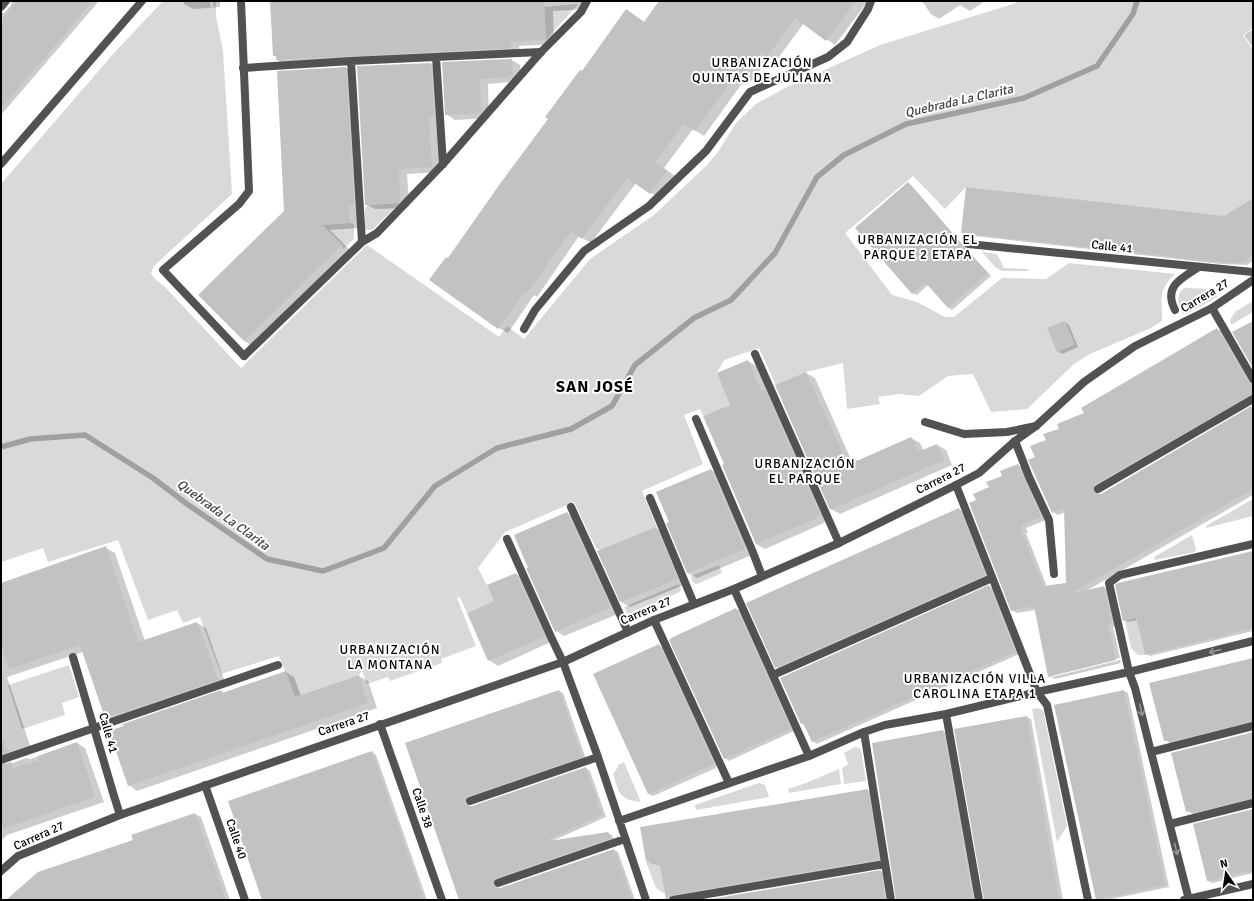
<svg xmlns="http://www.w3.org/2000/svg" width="1254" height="901" font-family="Signika,sans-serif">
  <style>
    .green { fill: #d9d9d9 }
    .shadow { fill: #0003 }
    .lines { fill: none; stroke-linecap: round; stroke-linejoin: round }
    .stream { stroke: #a0a0a0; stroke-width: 5.5 }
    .building { fill: #c2c2c2 }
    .service { stroke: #525252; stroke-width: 8 }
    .pedestrian { stroke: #525252; stroke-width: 8 }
    .minor { stroke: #525252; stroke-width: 8 }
    .tertiary { stroke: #525252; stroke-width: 8 }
    .oneway { stroke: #979797 }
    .labels { text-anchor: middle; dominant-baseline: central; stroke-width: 4; stroke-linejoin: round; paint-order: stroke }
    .street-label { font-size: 12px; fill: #000; stroke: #fff }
    .neighbourhood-label { font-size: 13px; letter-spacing: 1px; fill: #000; stroke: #fff }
    .water-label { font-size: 13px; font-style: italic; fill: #414141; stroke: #fff }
    .district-label { font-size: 16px; font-weight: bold; letter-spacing: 1px; fill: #000; stroke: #fff }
  </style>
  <rect width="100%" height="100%" fill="#fff"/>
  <path class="green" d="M163,1H216V16L223,51L232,194L154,266L151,273L155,279L165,287L241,368L367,245L499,337L507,326L524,339L590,259L654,215L707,165L718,152L736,123L756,104L785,88L880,45L1016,3L1017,1H1253V28L1243,35L1253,50V198L1234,210L1227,217L966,187L945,209L913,176L845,233L892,295L917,302L945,317H954L1002,278L1046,279L1069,263L1175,274C1156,293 1163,298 1162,321L1151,328L1090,354L1074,364L1027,409L991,412L973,374L948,376L919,396L899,394L878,397L880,404L847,409L843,363L806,372L776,385L759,348L724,360L717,373L731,405L703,416L700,409L684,415L703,464L642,491L657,527L600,550L596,548L574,502L505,532L478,568L495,601L467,613L460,597L457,598L476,646L441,659L442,663L390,681L388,677L367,684L362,671L359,675L295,697L279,656L221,674L200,617L183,623L177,610L148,620L118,540L48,562L43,548L1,562V184L114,53Z
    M578,1H580L578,4L546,40L544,7L578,4Z
    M400,203L372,230H367L365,228V208L368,205Z
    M350,223L354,224V239L343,249L342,245L322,225Z
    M982,252L997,254L1004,268L1029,269L1028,271H1002L995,267Z
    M1184,288L1215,289L1217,290V297L1187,314H1183C1177,306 1176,294 1184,288Z
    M1253,301V312L1231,325L1230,320L1236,311Z
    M1253,499V516L1206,528V526Z
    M1192,535L1196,549L1195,552L1155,560L1154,557Z
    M719,565L722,573L697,584L693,583L691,576Z
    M679,584L681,589L680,592L632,613H627L624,607Z
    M1136,618L1145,655H1138L1131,648L1125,621Z
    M69,665L79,697L62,703L65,715L22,729L8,685Z
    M1037,708L1043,710L1067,826L1057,842L1032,709Z
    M855,747L860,748L861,750L866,781L844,784L842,768L848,764L844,753Z
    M624,762L640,800V802C618,799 619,792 613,774L618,767V765Z
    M839,769L841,784L789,793L788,789L806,783Z
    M759,783L765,785L769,797L696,810L695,805Z
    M660,860L665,894L656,888L646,862Z"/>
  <path class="shadow" d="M12,1H99L1,115V13H4L11,5Z
    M184,1H210L211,7H213L212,1H220V7L193,9L184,4Z
    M271,1H586L587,9L553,11L554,44L519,46L520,52L286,65L277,60V57L274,55Z
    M660,1H868L835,45L804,23L776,61L770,57L752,81L746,78L704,136L693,129L664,168L675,176L659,198L636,183L591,243L579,236L537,297L534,295L508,333L499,328L448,259L627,11L645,22Z
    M922,1H985L970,11L960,5L939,19L931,14Z
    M1253,29V48L1244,35Z
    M512,60L520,65L521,81L488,84L489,118L455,120L446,114L443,63Z
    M431,64L439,69L440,172L407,174L409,206L407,208L375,209L366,204Z
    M346,68L354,73L358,228L330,230L350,250L253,346L244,341L285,211Z
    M908,183L912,186L969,252L991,276L952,310L948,307L928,285L917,295L912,293Z
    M1253,199V261L1247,265L1221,264L966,235L962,233L1224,218Z
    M1065,322L1069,325L1078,347L1062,354L1058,351Z
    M1217,329L1223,332L1253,385V399L1098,492L1099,495H1101L1253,407V495L1086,591L1104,587L1109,591L1117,626L1113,627L1120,658L1052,675V677L1120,660L1121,663L1055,679L1049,676L1035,610L1017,613L1012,610L977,501L1003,476L1018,465L1023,468L1046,520L1026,528L1028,533H1026L1047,587L1068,584L1065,512L1058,515L1053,512L1036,458L1047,441L1060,429Z
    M748,361L756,366L829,519L824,522V523L765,549L756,544L725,464L732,405Z
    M806,373L815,378L852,462L860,461L911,438L920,443L924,451L937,445L946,450L952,465L840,514L831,509L776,386Z
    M711,470L720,475L754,554L697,578L688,573L668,523L670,522Z
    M959,509L963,511L989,577L780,670L776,667Z
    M567,513L576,518L618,614L564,636L556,631Z
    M656,528L665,533L686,584L630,607L621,602L598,551Z
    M106,548L115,553L145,641L197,623L206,628L226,685L115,723L106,718L83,652L7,677L32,751L8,760L3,766L27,758L30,759L77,743L85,748L104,802L7,835L1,841V584Z
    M1253,552V631L1150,656L1146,654L1138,620L1128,622L1124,620Z
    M516,574L525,579L553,641L498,666L489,660L496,602Z
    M989,586L993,589L1019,654L817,744L813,741L806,726L801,723Z
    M736,609L741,611L794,731L729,761L725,758Z
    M659,645L663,648L718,766L715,767L716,768L653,796L649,794L594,674Z
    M1253,659V723L1173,744L1164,740Z
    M286,672L294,677L301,696L359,676L368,681L377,708L137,791L129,785L125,726L123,725L221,691L224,693Z
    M559,691L563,693L586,759L469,802V806L470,807L586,768L590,771L606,817L552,841L608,833L612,835L614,840L498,882L496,887L500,889L614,850L618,852L635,900H460L406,744Z
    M1124,691L1128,693L1169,887L1107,900H1098L1096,899Z
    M1027,717L1031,719L1063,900H985Z
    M943,731L947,734L977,900H897Z
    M1253,733V800L1196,815L1187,811Z
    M372,752L376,755L427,900H263Z
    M867,790L872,793L883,861L670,900L669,899L662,866L651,863L647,860Z
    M1253,810V873L1212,883L1208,881Z
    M195,814L201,817L230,900H7L134,840L133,836Z
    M880,871L885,874L889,900H712Z"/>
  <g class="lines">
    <path class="stream" d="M1,447L30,439L85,435L153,478L187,504L267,559L323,571L384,548L435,486L497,448L571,429L612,406L635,365L694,318L731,300L775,253L817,177L844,155L906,124L1024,98L1097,66L1133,14L1137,1"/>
  </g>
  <path class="building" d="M17,1H93L1,109V20Z
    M270,1H544L546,39L511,42V48L351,56L276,60V56H273Z
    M659,1H856L826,41L795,18L767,57L761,52L743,77L737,73L695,131L684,124L655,162L667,171L650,194L627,178L582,239L571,231L527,293L525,291L498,329L429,280L446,257L448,258L502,181L548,119L545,117L580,70L582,71L626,9L644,22Z
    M512,59L513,76L512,77L480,79L481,112L480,113L445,115L442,62Z
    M431,63L434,116H429L432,167L399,169L400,201L398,203L365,205L357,66Z
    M346,67L354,206H349L350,223L322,225L342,245L244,341L198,295L284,211L277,71Z
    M908,182L965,248L988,273L948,308L925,282L912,294L855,228Z
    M966,187L1224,216L1253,198V255L1243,263L1216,262L961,233Z
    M1065,321L1075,345L1057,352L1047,328Z
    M1253,321V368L1232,332Z
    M1217,328L1248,382L1253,384V394L1095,484L1093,489L1096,494H1101L1253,405V489L1070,594L1104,586L1112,623L1108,624L1116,660L1048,677L1034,606L1011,611L969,503L976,500L973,494L989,487L986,482L1002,476L1000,471L1018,464L1041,517L1021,525L1023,530H1021L1043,586L1066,583L1064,508L1052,513L1028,460L1035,457L1030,446L1046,440L1043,434L1059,429L1057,424L1084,413L1081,408Z
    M748,360L761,391L765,390L820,514L815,517L816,518L756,544L722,465L724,464L703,416L730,405L717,373Z
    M806,372L847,462L859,460L911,437L918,452L937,444L944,460L830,510L775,385Z
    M711,469L745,549L687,573L666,523L669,522L656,492Z
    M959,508L985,575L775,668L746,603Z
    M567,512L610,606L609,607V608L555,632L526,568H528L514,535Z
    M656,527L678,579L620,602L597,551Z
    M106,546L138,642L197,622L218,680L105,718L80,645L9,669L1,645V583Z
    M1253,551V628L1145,655L1136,618L1123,621L1115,585L1118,583Z
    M516,573L545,636L488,661L467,613L494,601L487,585Z
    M989,585L1015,652L812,742L803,723L801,724L780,678Z
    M736,608L791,729L724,759L669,640L672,638H671Z
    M659,644L714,764L712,765L648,794L593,674Z
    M1253,658V721L1168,742V740L1164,741L1149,683Z
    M286,671L295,697L359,675L368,703L128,786L109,731L126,725H120L221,690L222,693Z
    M559,690L582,757L468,796L465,800V803L469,806H472L586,767L602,815L549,839V841L608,832L611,838L496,878L494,880L493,884L495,887L500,888L614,849L632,900H459L405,743Z
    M1124,690L1165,885L1096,900L1054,705Z
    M1027,716L1059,900H984L954,729Z
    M943,730L973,900H896L872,743Z
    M1253,732V798L1191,813L1190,811L1186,812L1171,753Z
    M3,739L8,752L1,754V740Z
    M77,742L95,797L1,829V765L11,762L13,768L39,760L38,756Z
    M372,751L424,900H262L228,801Z
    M868,789L879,859L672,895L669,896L668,900H666L660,865L646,861L640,827Z
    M1253,809V870L1207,881L1193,824Z
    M195,813L226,900H6L38,872L133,840L131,835Z
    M881,870L885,900H706Z"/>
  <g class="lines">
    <path class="service" d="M1,7L6,1
      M436,57L443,164
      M243,68L351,61L541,52
      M1175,310C1163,286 1181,279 1199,267
      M244,356L362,242L351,61
      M925,422L964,434L1007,432L1036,426
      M1015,441L1029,477L1049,520L1054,574
      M1098,489L1253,399
      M1,760L278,665"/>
    <path class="pedestrian" d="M755,354L839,543
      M507,539L551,637L563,662
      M654,620L729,783"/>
    <path class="minor" d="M241,1L249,191L239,204L163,270L244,356
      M1,164L142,1
      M362,242L377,233L443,164L541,52L581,12L587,1
      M968,244L1253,272
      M1212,308L1253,379
      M524,329L535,310L584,251L649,206L706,151L750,92L828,57L847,42L868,9L871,1
      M696,419L752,550L762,576
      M956,485L1037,692L1047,705L1088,900
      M650,498L694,604
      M571,507L628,632
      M734,589L809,756
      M73,657L114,796L120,815
      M563,662L598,757L646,900
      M773,675L992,578
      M946,714L979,900
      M380,724L442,900
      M864,732L891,900
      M1151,752L1253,726
      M205,785L245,900
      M470,801L598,757
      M619,821L809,756L864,732L885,725L946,714L1037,692L1129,672L1253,641
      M1170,824L1253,803
      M498,883L625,839
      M673,900L885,864
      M1184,900L1253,884
      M1189,900L1151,752L1135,688L1129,672L1109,583L1120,575L1253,544"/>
    <path class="tertiary" d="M1,871L18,856L120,815L563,662L654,620L734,589L839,543L956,485L979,473L1015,441L1036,426L1084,382L1135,346L1212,308L1253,280"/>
  </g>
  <defs><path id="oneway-shaft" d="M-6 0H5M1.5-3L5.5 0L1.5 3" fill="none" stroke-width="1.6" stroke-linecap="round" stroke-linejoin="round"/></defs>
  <g class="oneway">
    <use href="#oneway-shaft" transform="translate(1215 651) rotate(165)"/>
    <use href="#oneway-shaft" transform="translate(1141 710) rotate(77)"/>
    <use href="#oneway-shaft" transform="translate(1176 849) rotate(75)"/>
  </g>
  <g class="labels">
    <g class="street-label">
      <text transform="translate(1112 247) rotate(6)">Calle 41</text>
      <text transform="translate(1205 296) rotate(-31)">Carrera 27</text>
      <text transform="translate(941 479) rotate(-27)">Carrera 27</text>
      <text transform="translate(646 611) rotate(-23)">Carrera 27</text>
      <text transform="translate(344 724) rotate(-19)">Carrera 27</text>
      <text transform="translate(108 733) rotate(74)">Calle 41</text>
      <text transform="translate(422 808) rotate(71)">Calle 38</text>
      <text transform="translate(39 836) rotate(-24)">Carrera 27</text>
      <text transform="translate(236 839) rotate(71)">Calle 40</text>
    </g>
    <g class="neighbourhood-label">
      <text x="762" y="63">URBANIZACIÓN<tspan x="762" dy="15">QUINTAS DE JULIANA</tspan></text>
      <text x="918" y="240">URBANIZACIÓN EL<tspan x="918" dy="15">PARQUE 2 ETAPA</tspan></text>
      <text x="805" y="464">URBANIZACIÓN<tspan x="805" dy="15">EL PARQUE</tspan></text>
      <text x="390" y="650">URBANIZACIÓN<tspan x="390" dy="15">LA MONTANA</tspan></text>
      <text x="975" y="679">URBANIZACIÓN VILLA<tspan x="975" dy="15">CAROLINA ETAPA 1</tspan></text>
    </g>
    <g class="water-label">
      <text transform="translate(959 101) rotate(-13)">Quebrada La Clarita</text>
      <text transform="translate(223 515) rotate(36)">Quebrada La Clarita</text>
    </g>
    <g class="district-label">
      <text x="595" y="387">SAN JOSÉ</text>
    </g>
  </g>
  <rect width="1254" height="901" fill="none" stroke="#000000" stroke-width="4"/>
  <g transform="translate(1226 873) rotate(347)" stroke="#ffffff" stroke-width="3" paint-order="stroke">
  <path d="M0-3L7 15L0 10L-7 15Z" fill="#000000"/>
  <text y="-6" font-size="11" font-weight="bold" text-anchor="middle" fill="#000000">N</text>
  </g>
</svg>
